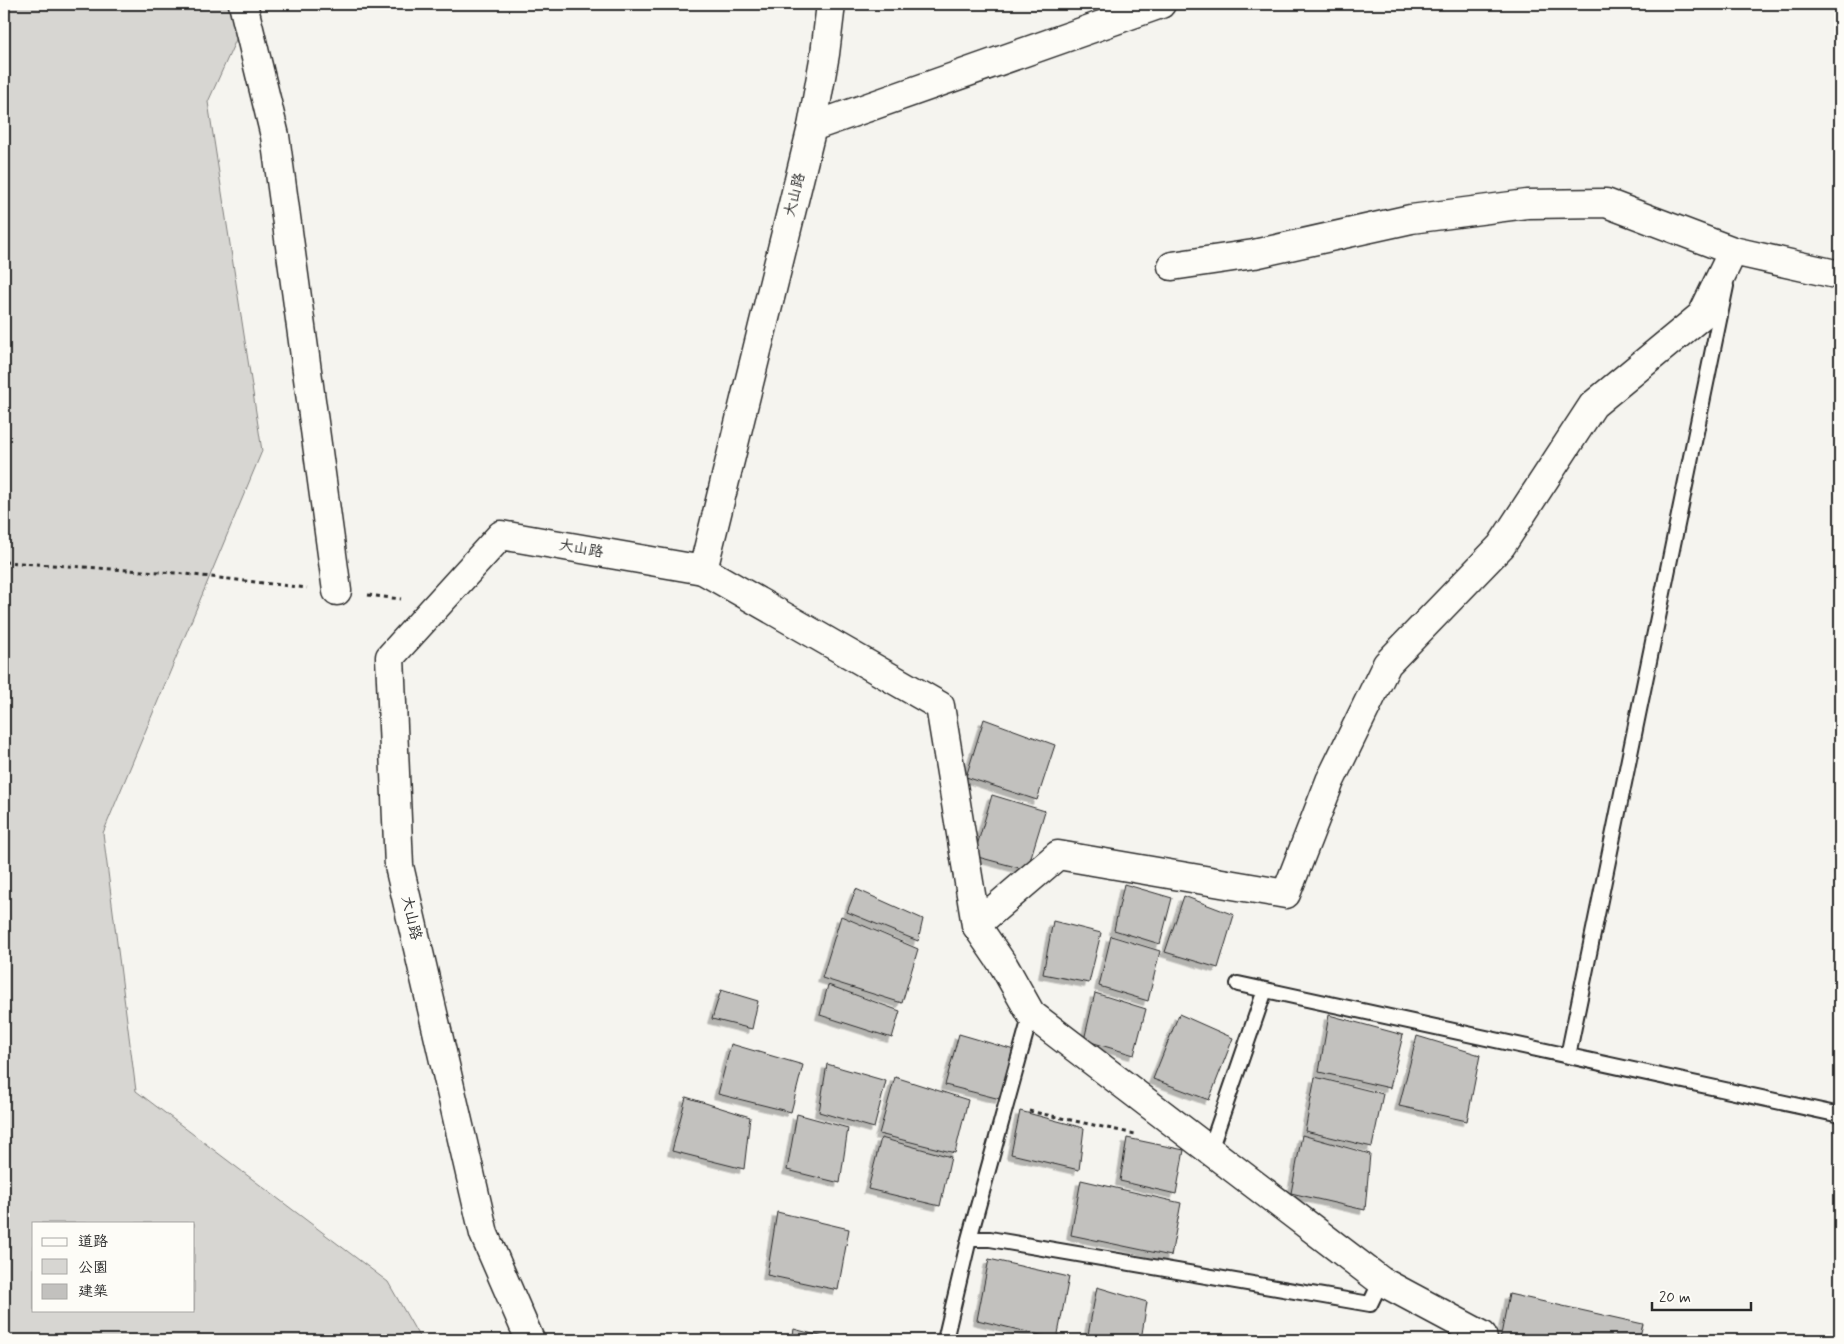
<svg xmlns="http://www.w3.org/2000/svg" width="1844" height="1344" font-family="Mynerve,'LXGW WenKai TC',sans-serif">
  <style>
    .green { fill: #d7d6d2; stroke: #81807e; fill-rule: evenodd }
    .building { fill: #c2c1be; stroke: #2b2b2b; filter: url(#shadow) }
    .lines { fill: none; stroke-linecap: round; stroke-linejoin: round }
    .lane-casing { stroke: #2b2b2b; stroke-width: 18 }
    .street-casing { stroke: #2b2b2b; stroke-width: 31 }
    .secondary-casing { stroke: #2b2b2b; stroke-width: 31 }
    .path { stroke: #2b2b2b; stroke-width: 3; stroke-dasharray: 4 4; stroke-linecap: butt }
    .lane { stroke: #fdfcf7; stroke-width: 14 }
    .street { stroke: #fdfcf7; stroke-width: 28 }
    .secondary { stroke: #fdfcf7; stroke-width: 28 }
    .labels { text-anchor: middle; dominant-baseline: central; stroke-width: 5; stroke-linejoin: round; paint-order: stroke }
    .street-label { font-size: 15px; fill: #2b2b2b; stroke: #fdfcf7 }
  </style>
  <defs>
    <filter id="shadow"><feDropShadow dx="-4.5" dy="4.5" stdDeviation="0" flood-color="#0004"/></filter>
  </defs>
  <rect width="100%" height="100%" fill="#f5f4ef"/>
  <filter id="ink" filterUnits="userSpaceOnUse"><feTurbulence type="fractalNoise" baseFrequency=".02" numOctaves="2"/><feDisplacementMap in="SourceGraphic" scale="10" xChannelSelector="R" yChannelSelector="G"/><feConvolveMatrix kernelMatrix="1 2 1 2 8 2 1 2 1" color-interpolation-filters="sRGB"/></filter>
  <g filter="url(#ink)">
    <path class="green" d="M4,4H252L208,102L262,451L103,833L136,1091L388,1282L421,1340H4ZM34,1223H194V1310H34Z"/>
    <path class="building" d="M984,719L1055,745L1037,800L966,777Z
      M992,795L1045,811L1027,870L974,856Z
      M1124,884L1172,898L1160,944L1114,930Z
      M856,889L923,919L918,941L847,912Z
      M1184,896L1234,915L1218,968L1165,952Z
      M841,916L918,949L902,1003L822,978Z
      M1053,921L1101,933L1089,983L1043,974Z
      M1111,936L1160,951L1148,1001L1099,986Z
      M828,985L900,1011L892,1038L820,1015Z
      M721,990L758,1001L752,1029L712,1019Z
      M1095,993L1146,1009L1134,1055L1084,1040Z
      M1179,1014L1233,1038L1209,1100L1153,1079Z
      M1329,1015L1403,1035L1390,1088L1319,1072Z
      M959,1034L1014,1050L1000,1099L945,1085Z
      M1417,1036L1480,1055L1467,1121L1399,1106Z
      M731,1044L803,1065L791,1112L718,1094Z
      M827,1064L886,1081L874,1128L819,1112Z
      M895,1077L968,1100L955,1153L879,1134Z
      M1315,1077L1383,1094L1372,1147L1305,1131Z
      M686,1097L750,1117L744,1169L672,1151Z
      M1020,1111L1084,1128L1079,1170L1011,1154Z
      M797,1114L848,1128L840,1183L787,1170Z
      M1302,1135L1370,1154L1365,1210L1291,1193Z
      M881,1138L951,1157L940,1206L868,1189Z
      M1127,1138L1184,1150L1176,1194L1120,1181Z
      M1081,1180L1181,1203L1171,1256L1071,1235Z
      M777,1212L849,1229L838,1290L767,1275Z
      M989,1259L1069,1277L1057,1339L977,1320Z
      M1097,1287L1147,1302L1141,1340H1087Z
      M1509,1294L1643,1324L1639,1340H1500Z
      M794,1329L835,1340H792Z"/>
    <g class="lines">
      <g class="lane-casing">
        <path id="lane" d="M1238,984L1840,1115
          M1568,1056L1726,286
          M1210,1150L1265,990
          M969,1239H990L1370,1304L1381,1281
          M945,1340L969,1239L1031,1014"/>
      </g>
      <g class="street-casing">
        <path id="street" d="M243,4L275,136L337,591
          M812,127L825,54L831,4
          M1172,266L1254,254L1411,219L1527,204L1606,203L1733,251L1840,275
          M703,570L940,706L976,925L1004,966L1031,1014L1381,1281L1482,1335L1483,1340
          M976,925L1058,855L1286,894L1330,781L1387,664L1501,546L1593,405L1702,315L1733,251"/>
      </g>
      <g class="secondary-casing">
        <path id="secondary" d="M530,1340L484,1234L399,866L390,657L501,535L703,570L812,127L1161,4"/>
      </g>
      <path class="path" d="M4,562L176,573L307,588
        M368,595L401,599
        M1029,1111L1135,1134"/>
      <use href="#lane" class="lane"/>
      <use href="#street" class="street"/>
      <use href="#secondary" class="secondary"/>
    </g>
  </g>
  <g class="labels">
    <g class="street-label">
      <text transform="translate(795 195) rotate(-76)">大山路</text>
      <text transform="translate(581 549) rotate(10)">大山路</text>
      <text transform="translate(411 918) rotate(77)">大山路</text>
    </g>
  </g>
  <rect width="1844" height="1344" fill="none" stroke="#fdfcf7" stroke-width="20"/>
  <rect x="10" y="10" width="1824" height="1324" fill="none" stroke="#2b2b2b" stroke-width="2" filter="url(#ink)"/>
  <rect x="32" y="1222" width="162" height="90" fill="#fdfcf7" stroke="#a9a8a5"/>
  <rect x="42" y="1238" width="25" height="8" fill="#fdfcf7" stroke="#a9a8a5"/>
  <text x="78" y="1246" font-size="15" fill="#2b2b2b">道路</text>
  <rect x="42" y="1259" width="25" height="15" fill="#d7d6d2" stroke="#a9a8a5"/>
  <text x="78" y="1272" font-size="15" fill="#2b2b2b">公園</text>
  <rect x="42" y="1284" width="25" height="15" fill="#c2c1be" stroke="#a9a8a5"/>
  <text x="78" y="1296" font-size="15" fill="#2b2b2b">建築</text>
  <path d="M1652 1302v8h99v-8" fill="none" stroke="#2b2b2b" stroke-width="2.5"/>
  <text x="1659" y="1302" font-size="15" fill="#2b2b2b" stroke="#fdfcf7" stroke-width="4" paint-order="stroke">20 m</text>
</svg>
